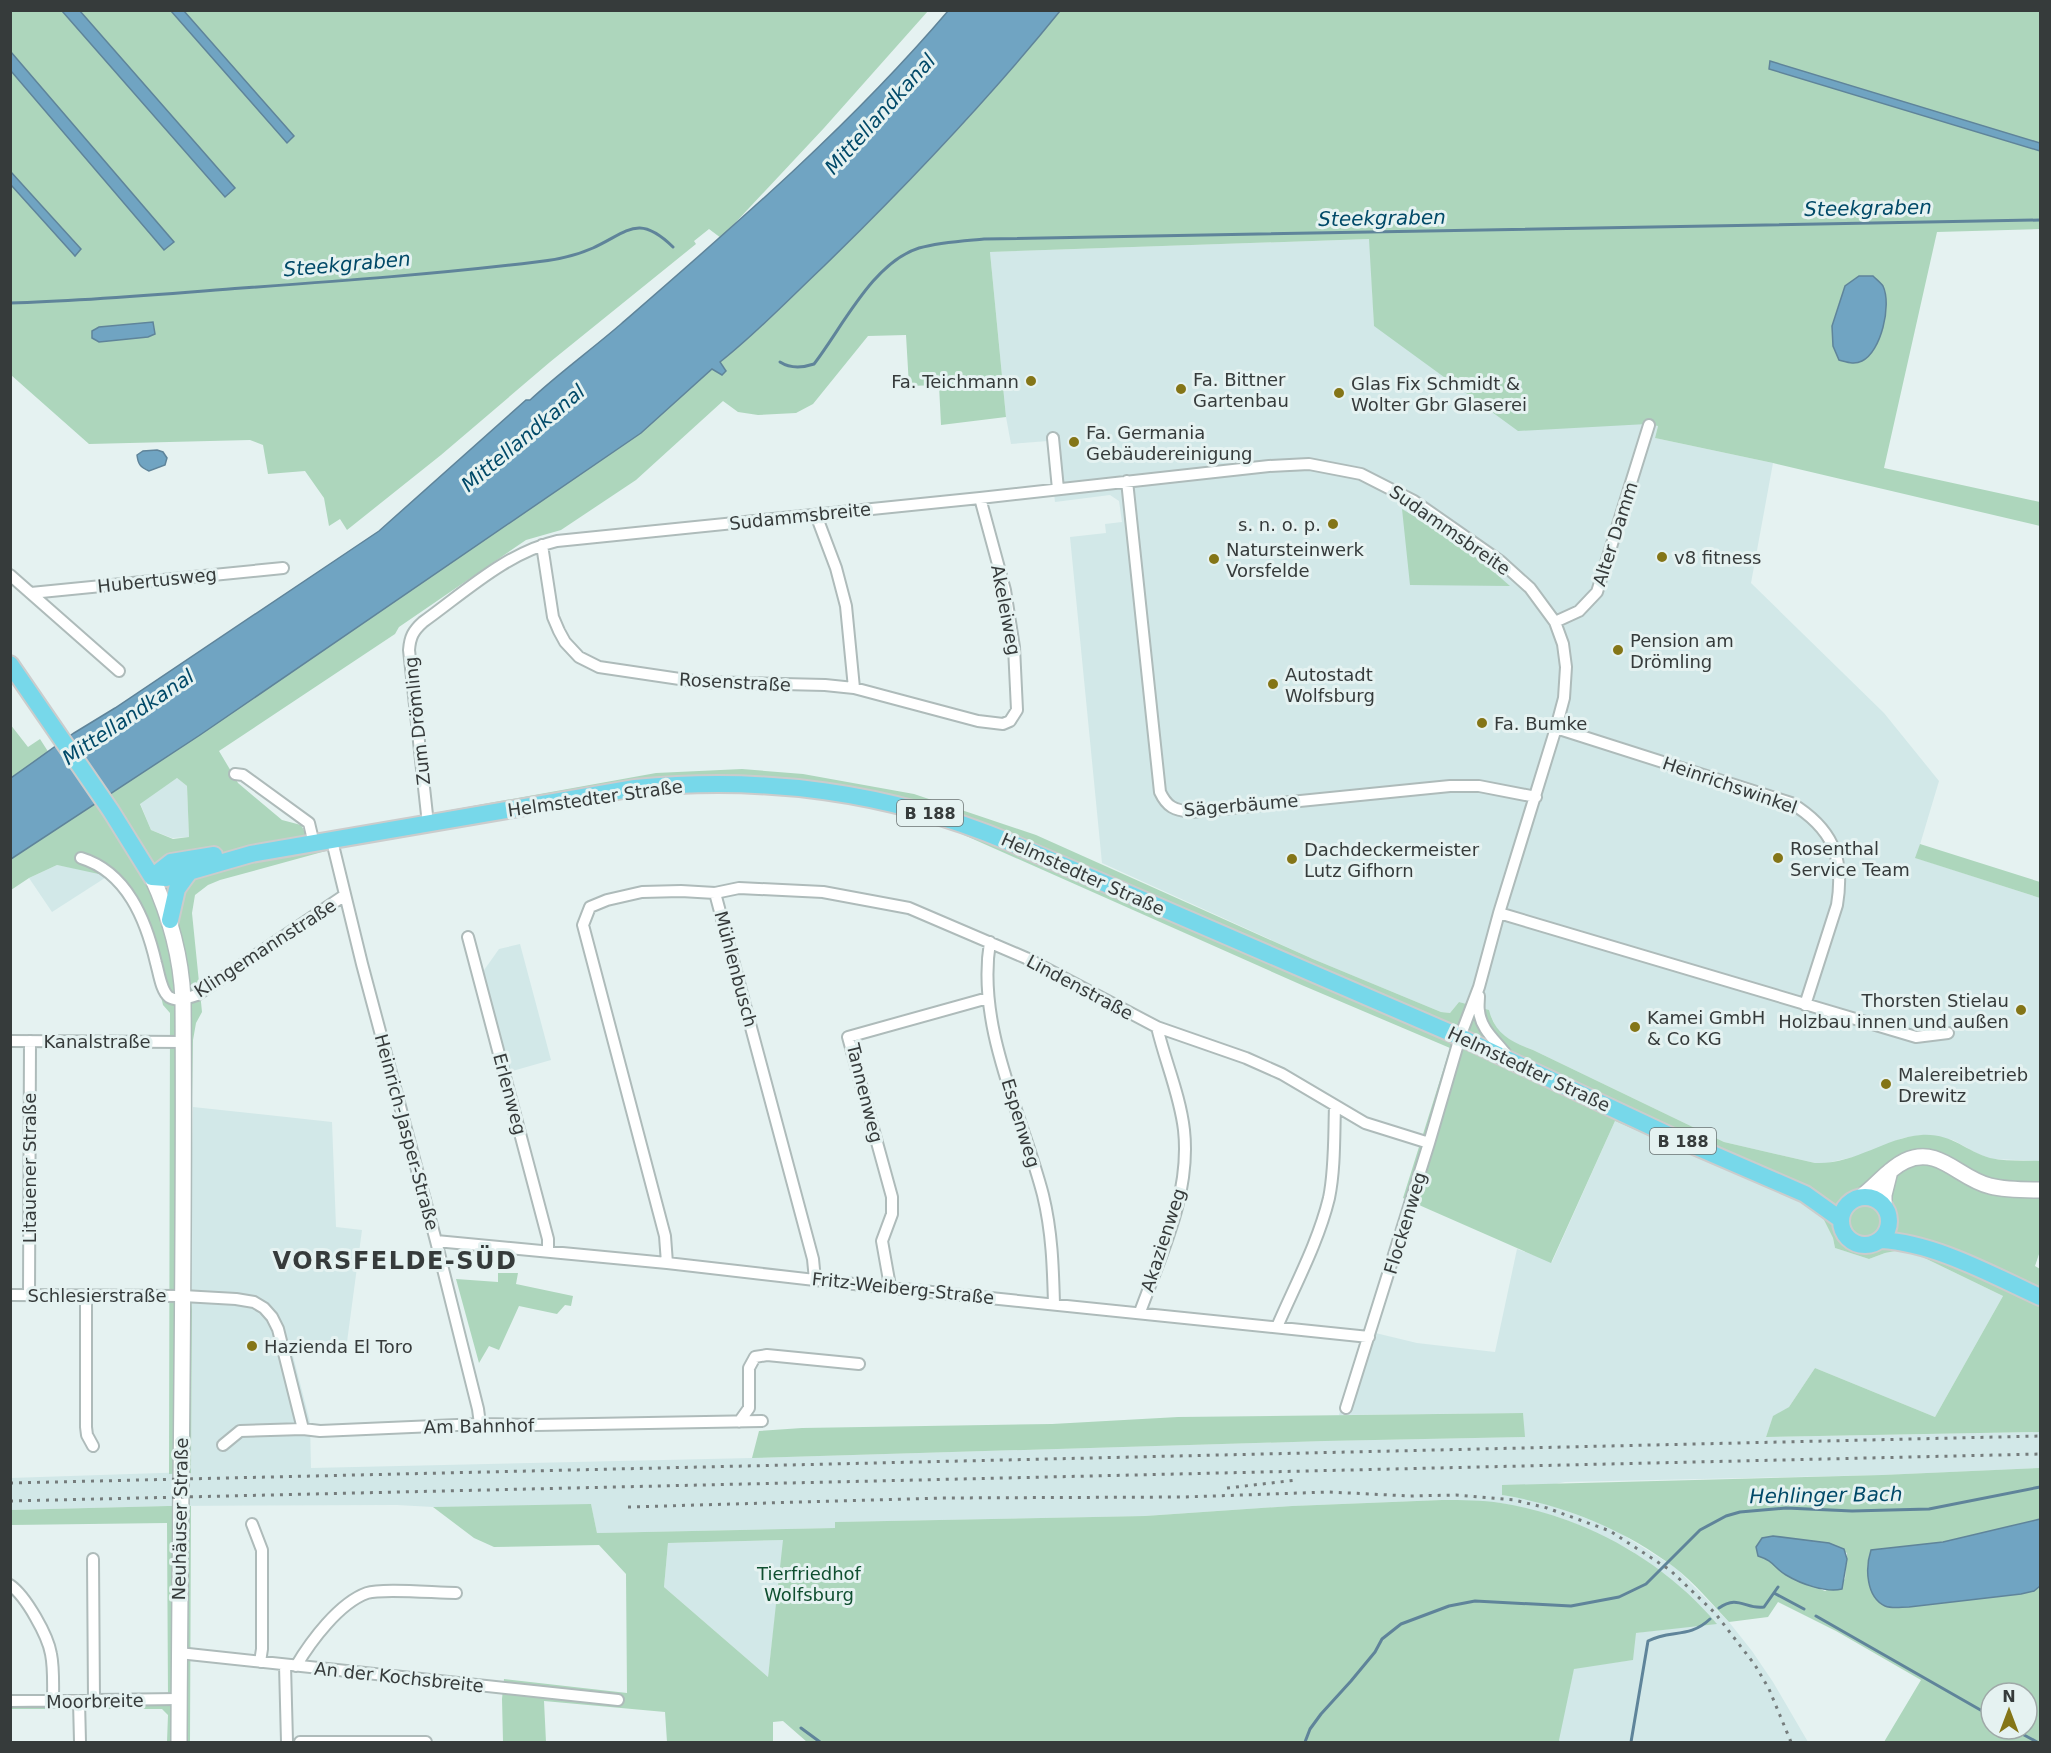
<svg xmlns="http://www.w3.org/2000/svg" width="2051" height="1753" font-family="'DejaVu Sans',sans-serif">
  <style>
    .built { fill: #d2e8e8 }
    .green { fill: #add6bc; fill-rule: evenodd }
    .water { fill: #70a4c2; stroke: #5f849a; stroke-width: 1.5 }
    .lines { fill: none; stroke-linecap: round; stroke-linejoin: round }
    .stream { stroke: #5f849a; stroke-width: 3 }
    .street-casing { stroke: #aebbba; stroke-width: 14 }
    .secondary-casing { stroke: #aebbba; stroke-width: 18 }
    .primary-casing { stroke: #cbcccc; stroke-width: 20 }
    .street { stroke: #fff; stroke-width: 10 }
    .secondary { stroke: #fff; stroke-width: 15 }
    .primary { stroke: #77d8ea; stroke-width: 16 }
    .rail { stroke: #757c7c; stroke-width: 3; stroke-dasharray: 3 6; stroke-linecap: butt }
    .poi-dot { fill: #847517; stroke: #e5f2f1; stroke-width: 2 }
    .labels { text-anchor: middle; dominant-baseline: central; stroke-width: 6; stroke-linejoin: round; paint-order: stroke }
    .shield { fill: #e5f2f1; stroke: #6a7272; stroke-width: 1.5 }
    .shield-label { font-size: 16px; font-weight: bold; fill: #363b3b }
    .poi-label { font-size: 18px; fill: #363b3b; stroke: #e5f2f1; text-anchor: start }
    .street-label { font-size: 18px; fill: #363b3b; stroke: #e5f2f1 }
    .park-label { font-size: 18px; fill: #104f30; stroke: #e5f2f1 }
    .water-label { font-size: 20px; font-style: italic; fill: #004968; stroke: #e5f2f1 }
    .district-label { font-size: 24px; font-weight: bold; letter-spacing: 1.5px; fill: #363b3b; stroke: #e5f2f1 }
  </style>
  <rect width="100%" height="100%" fill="#e5f2f1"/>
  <path class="built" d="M1370,239L1374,326L1658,426L1655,438L1773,463L1751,583L1884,713L1939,781L1916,858L2040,898V1161L1992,1159L1978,1154L1953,1140L1923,1135L1903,1138L1862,1155L1827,1163H1815L1724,1142L1533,1050L1513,1042L1498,1031L1488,1010L1459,1002L1450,1013L1441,1012L1313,959L1102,863L1070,537L1106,533L1105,524L1122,522L1119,501L1110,495L1055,502L1048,441L1011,444L1006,417L990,252Z
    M177,778L187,786L189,837L172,838L151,830L140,803Z
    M57,865L101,873L108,876L52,912L29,878Z
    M520,944L551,1060L509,1072L482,973L499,949Z
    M193,1107L332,1122L336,1227L362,1230L347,1342L289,1340L310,1422L311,1468L752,1458L1325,1441L1524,1437L1523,1413L1339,1415L1363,1330L1417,1343L1495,1352L1517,1249L1552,1262L1615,1121L1819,1210L1833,1238L1835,1248L1869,1259L1885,1253L1906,1249L2003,1296L1935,1417L1815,1368L1789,1407L1773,1417L1766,1437L2040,1432V1468L1882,1475L1565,1482L1502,1495L1529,1499L1559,1508L1612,1528L1676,1568L1729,1622L1752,1651L1773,1682L1808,1742H1560L1558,1741L1574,1668L1632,1660L1635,1633L1716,1623L1666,1575L1630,1550L1584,1527L1555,1516L1501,1503L1442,1500L1292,1506L1145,1516L835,1522V1528L597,1533L591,1505L433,1507L397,1505L168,1506L11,1510L10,1478L191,1472L192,1310L189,1276Z
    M784,1540L768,1677L664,1587L668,1543Z"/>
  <path class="green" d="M11,11H928L824,128L721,238L709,229L694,241L696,244L550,362L441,455L347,530L340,519L329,526L324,498L305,471L268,474L263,445L250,440L89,444L11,375Z
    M1060,11H2040V229L1937,232L1884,468L2040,502V526L1773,463L1655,438L1658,426L1647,424L1518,431L1374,326L1369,239L990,252L1006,417L941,425L939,385L909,386L906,335L868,336L813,404L796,413L758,415L738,412L723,401L636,480L561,530L526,540L399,627L395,634L219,751L238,783L282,820L301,825L307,836L656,773L742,769L803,774L914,794L1036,835L1313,959L1441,1012L1450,1013L1459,1002L1489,1010C1495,1034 1511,1042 1533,1050L1724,1142L1815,1163C1854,1165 1884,1138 1921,1135C1952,1133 1965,1151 1990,1158C2006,1162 2024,1160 2040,1161V1251L2035,1266L2040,1269V1432L1766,1437L1773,1416L1789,1407L1815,1368L1935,1417L2003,1296L1906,1249L1885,1253L1869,1259L1835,1248L1833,1238L1819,1210L1615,1121L1551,1263L1403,1198L1450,1048L1304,986L955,831C888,807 815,793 744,791C703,789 660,794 620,799L344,846L220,880L208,885L195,895L192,913L202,1012L196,1023L193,1040L189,1276L192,1310L191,1473L169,1474L170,1013L163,1005L156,975L142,930L128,901L108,876L57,865L29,878L11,890V859L292,672L641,433L712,369L722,375L726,370L720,362C757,333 790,299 824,266C907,186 988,100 1060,11ZM1845,286L1885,301L1837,310ZM177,778L187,786L189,837L173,839L151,830L140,804Z
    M1402,509C1441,531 1477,556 1510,586L1410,585Z
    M10,724L28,747L40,739L49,753L11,778Z
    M1920,844L2040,882V898L1915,858Z
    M498,1273H518L516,1284L573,1296L571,1306L565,1305L557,1314L519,1306L499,1350L489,1346L479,1363L456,1279L498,1282Z
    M1523,1413L1525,1437L1325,1441L752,1458L759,1431L802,1428L1052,1424L1178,1417Z
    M2040,1468V1519L1943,1542L1871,1550C1864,1570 1868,1590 1883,1605L1909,1607L2021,1594L2034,1591L2040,1586V1742H1884L1921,1680L1836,1631L1778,1602L1768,1617L1729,1622C1712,1604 1694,1582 1674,1567C1623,1529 1564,1505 1502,1495V1485L1882,1475ZM1773,1536L1829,1543L1847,1553L1845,1579L1825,1591L1786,1575L1769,1559ZM1991,1693H2027V1729H1991Z
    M1442,1500C1462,1500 1482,1500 1501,1503C1584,1516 1663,1560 1717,1624L1636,1633L1633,1660L1574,1669L1559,1740L1560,1742H807L783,1721L773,1722V1742H667L665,1712L544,1701L546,1742H503L502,1699L504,1679L627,1693L626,1574L599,1545L494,1547L474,1538L433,1507L591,1504L597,1533L835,1528V1522L1145,1516L1292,1506ZM783,1540L768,1677L664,1587L668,1543Z
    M168,1506H191L190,1742H167L168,1715L162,1709H11V1697L168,1694L167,1523L11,1525L10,1510Z"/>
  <path class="water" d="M62,11H80L235,188L225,197Z
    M171,11H184L294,136L287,143Z
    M948,11H1060C988,100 907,185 824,266C790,298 757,333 720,362L726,371L722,375L712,369L641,433L200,735L11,859V778L74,733L115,708L379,531L526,400H530C559,373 591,350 621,324C735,225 850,126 948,11Z
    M11,52L174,242L164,250L11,71Z
    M1770,61L2040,143V151L1769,69Z
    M11,172L81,249L75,256L11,185Z
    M1859,276H1873C1876,279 1881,283 1883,286C1892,305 1881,352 1862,361C1854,365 1847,362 1839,360L1833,346L1832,326L1845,286Z
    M153,322L155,334L148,337L99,342L92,338V331L99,327Z
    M157,450L163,452L167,458L165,465L149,471C140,467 138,464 137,455L143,451Z
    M2040,1519V1586L2034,1591L2021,1594L1909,1607C1901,1607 1892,1609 1885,1606C1866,1597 1865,1568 1871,1550L1943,1542Z
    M1773,1536L1829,1543L1844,1549L1847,1559L1842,1589C1826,1593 1801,1584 1786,1575C1774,1568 1774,1561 1758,1556L1756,1547L1762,1538Z"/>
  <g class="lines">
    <path class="stream" d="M10,303C88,301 165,294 242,288C340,281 438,274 536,262C556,260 575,256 593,248C628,232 638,213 673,247
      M780,362C791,369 802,368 814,364C842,328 873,262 919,248C940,242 962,241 984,239L2040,220
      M1774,1593L1804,1609
      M1719,1608C1738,1594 1746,1610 1764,1607L1778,1587
      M1816,1616L1991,1716
      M801,1728L820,1742
      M2013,1729L2037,1742
      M1305,1742L1310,1729L1321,1714L1351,1681L1375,1652L1382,1639L1401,1624L1449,1606L1475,1601L1571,1606L1619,1597L1646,1584L1700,1530L1726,1516L1740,1512L1786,1508L1852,1511L1929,1509L2040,1487
      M1631,1742L1648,1641C1670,1629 1689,1639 1710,1619"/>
    <g class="street-casing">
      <path id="street" d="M1053,438L1058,489
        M1127,481L1160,792C1167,807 1174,810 1191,812L1450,786H1479L1536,797
        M816,515L836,568L846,606L854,688
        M542,545L553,617L559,631L565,642L579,657L599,667L700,682L825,685L854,688L978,721L1003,724L1010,721L1017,710L1014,647L1005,590L980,498
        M10,575L119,671
        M31,593L283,568
        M1555,622L1579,611L1597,592L1649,425
        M1556,728L1791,803C1832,828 1845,857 1837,905L1805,1005
        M235,774L243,775L309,823L314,844
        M428,824L409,650C410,637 413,631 423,622C465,592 506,553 557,541L980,498L1269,466L1309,464L1361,474L1414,501L1500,561L1530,588L1555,622L1563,644L1566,667L1564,698L1556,728L1499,913L1479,987L1460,1037L1429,1143L1346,1408
        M332,841L362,964L436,1241L478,1409L480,1424
        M81,858C127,872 146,920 156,963C159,973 161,991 169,997C177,1002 188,998 197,995L345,895
        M715,893L813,1259L815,1280
        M1499,913L1916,1037L1948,1033
        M468,937L548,1239V1251
        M990,942C976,1027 1022,1114 1043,1195C1052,1232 1053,1267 1054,1304
        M1479,996C1479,1001 1478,1007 1479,1011C1481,1031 1498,1042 1508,1057
        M10,1041L184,1042
        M436,1241L667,1263L815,1280L1369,1337
        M667,1263L665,1236L583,925L590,907L607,900L642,892L681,891L715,893L739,888L823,892L909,908L1026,958L1157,1027L1246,1058L1282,1074L1365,1123L1429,1143
        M890,1286L882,1241L892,1214V1197L848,1037L988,998
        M10,1295L183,1296L236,1299L254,1302L264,1308L272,1317L278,1329L303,1429
        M29,1295L30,1041
        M86,1295V1427L87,1435L93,1446
        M1140,1312C1161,1254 1191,1194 1184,1130C1180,1095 1165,1061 1157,1027
        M1277,1327C1295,1285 1318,1243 1329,1198C1335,1169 1334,1136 1335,1106
        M739,1422L749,1408V1368L755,1357L767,1355L859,1364
        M223,1445L240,1431L303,1429L320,1431L480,1424L535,1425L762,1421
        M252,1524L262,1550V1649L260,1662
        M93,1559L94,1701
        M10,1585C26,1596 48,1636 51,1654C54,1669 53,1686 53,1702
        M179,1653L618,1700
        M285,1665L287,1742
        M296,1666C311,1641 339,1603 367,1593C382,1588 436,1593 456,1593
        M10,1701L179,1699
        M79,1701L80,1742
        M300,1742H426"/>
    </g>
    <g class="secondary-casing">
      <path id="secondary" d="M152,877C170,916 181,956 183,999C185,1247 180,1495 179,1742
        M1862,1196C1877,1185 1888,1169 1905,1161C1939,1145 1959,1179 1990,1186C2006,1190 2024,1190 2040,1190
        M1884,1206V1195L1890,1171"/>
    </g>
    <g class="primary-casing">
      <path id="primary" d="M10,664L111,811L152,877
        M152,877L166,878L178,875L251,854L635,788C766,776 887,791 1009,842L1460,1037L1671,1136L1805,1194L1840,1219
        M152,877L171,862L214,855
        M170,920L177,889L190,871
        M1841 1221a24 24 0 1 1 48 0a24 24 0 1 1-48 0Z
        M1881,1240C1935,1243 1992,1275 2040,1297"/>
    </g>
    <use href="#street" class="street"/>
    <use href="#secondary" class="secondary"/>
    <use href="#primary" class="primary"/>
    <path class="rail" d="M10,1483L2040,1436
      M1227,1488L1297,1480
      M10,1501L2040,1454
      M628,1507L942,1498L1184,1497L1329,1492L1410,1496L1456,1495L1514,1500L1547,1508L1610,1531L1670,1570L1715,1613L1755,1665L1769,1689L1791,1742"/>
  </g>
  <g class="poi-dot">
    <circle cx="1031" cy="381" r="6"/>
    <circle cx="1181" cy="389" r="6"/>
    <circle cx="1339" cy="393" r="6"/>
    <circle cx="1074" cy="442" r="6"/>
    <circle cx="1333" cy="524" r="6"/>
    <circle cx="1662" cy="557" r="6"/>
    <circle cx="1214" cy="559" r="6"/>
    <circle cx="1618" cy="650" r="6"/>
    <circle cx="1273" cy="684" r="6"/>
    <circle cx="1482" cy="723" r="6"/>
    <circle cx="1778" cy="858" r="6"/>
    <circle cx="1292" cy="859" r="6"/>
    <circle cx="2021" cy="1010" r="6"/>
    <circle cx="1635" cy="1027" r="6"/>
    <circle cx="1886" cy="1084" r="6"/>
    <circle cx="252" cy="1346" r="6"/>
  </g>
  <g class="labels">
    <g class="shield">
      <rect x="897" y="800" width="66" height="26" rx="4.5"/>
      <rect x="1650" y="1128" width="66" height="26" rx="4.5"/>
    </g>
    <g class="shield-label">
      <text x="930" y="813">B 188</text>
      <text x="1683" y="1141">B 188</text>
    </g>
    <g class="poi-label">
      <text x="1193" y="379">Fa. Bittner<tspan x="1193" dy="21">Gartenbau</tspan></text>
      <text x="1019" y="381" text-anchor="end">Fa. Teichmann</text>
      <text x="1351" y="383">Glas Fix Schmidt &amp;<tspan x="1351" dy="21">Wolter Gbr Glaserei</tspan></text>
      <text x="1086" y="432">Fa. Germania<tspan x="1086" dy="21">Gebäudereinigung</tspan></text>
      <text x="1321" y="524" text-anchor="end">s. n. o. p.</text>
      <text x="1226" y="549">Natursteinwerk<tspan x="1226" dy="21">Vorsfelde</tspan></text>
      <text x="1674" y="557">v8 fitness</text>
      <text x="1630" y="640">Pension am<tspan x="1630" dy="21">Drömling</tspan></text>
      <text x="1285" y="674">Autostadt<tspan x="1285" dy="21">Wolfsburg</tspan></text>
      <text x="1494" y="723">Fa. Bumke</text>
      <text x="1790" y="848">Rosenthal<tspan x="1790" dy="21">Service Team</tspan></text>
      <text x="1304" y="849">Dachdeckermeister<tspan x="1304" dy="21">Lutz Gifhorn</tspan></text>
      <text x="2009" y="1000" text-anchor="end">Thorsten Stielau<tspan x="2009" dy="21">Holzbau innen und außen</tspan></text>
      <text x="1647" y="1017">Kamei GmbH<tspan x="1647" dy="21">&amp; Co KG</tspan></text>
      <text x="1898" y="1074">Malereibetrieb<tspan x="1898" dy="21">Drewitz</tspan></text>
      <text x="264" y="1346">Hazienda El Toro</text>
    </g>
    <g class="street-label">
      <text transform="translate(800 516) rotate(-6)">Sudammsbreite</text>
      <text transform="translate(1450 530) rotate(35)">Sudammsbreite</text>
      <text transform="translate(1615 534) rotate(-72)">Alter Damm</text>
      <text transform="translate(157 580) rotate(-6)">Hubertusweg</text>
      <text transform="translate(1006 610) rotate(79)">Akeleiweg</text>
      <text transform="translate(735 682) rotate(3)">Rosenstraße</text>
      <text transform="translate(417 721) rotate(-96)">Zum Drömling</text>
      <text transform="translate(1730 785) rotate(19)">Heinrichswinkel</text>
      <text transform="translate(595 798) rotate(-8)">Helmstedter Straße</text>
      <text transform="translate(1241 805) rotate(-5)">Sägerbäume</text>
      <text transform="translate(1083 874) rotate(24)">Helmstedter Straße</text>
      <text transform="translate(265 948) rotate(-33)">Klingemannstraße</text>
      <text transform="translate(736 969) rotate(75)">Mühlenbusch</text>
      <text transform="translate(1080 987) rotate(28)">Lindenstraße</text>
      <text x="97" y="1041">Kanalstraße</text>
      <text transform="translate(1529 1069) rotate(25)">Helmstedter Straße</text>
      <text transform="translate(865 1093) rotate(76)">Tannenweg</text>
      <text transform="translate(510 1094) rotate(75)">Erlenweg</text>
      <text transform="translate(1021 1123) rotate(73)">Espenweg</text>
      <text transform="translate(407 1132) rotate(75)">Heinrich-Jasper-Straße</text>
      <text transform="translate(29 1168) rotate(-90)">Litauener Straße</text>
      <text transform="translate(1405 1223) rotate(-73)">Flockenweg</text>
      <text transform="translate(1163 1240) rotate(-72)">Akazienweg</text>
      <text transform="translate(903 1288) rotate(6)">Fritz-Weiberg-Straße</text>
      <text x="97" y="1295">Schlesierstraße</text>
      <text transform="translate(479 1426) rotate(-1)">Am Bahnhof</text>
      <text transform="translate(180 1519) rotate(-89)">Neuhäuser Straße</text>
      <text transform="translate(399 1677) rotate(6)">An der Kochsbreite</text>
      <text transform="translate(95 1701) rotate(-1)">Moorbreite</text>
    </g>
    <g class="park-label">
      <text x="809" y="1573">Tierfriedhof<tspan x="809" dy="21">Wolfsburg</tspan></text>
    </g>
    <g class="water-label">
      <text transform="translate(880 114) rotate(-48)">Mittellandkanal</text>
      <text transform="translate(1868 208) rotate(-1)">Steekgraben</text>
      <text transform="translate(1382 218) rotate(-1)">Steekgraben</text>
      <text transform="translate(347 264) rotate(-5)">Steekgraben</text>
      <text transform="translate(523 438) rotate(-40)">Mittellandkanal</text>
      <text transform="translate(128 717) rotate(-34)">Mittellandkanal</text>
      <text transform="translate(1826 1495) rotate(-1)">Hehlinger Bach</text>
    </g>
    <g class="district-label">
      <text x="395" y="1261">VORSFELDE-SÜD</text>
    </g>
  </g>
  <rect width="2051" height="1753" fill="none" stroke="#363b3b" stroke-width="24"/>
  <g transform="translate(2009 1711)"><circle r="28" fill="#e5f2f1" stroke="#9fa9a8" stroke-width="1.5"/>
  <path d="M0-4.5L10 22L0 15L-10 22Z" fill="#847517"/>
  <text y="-9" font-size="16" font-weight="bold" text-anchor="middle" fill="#363b3b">N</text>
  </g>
</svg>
